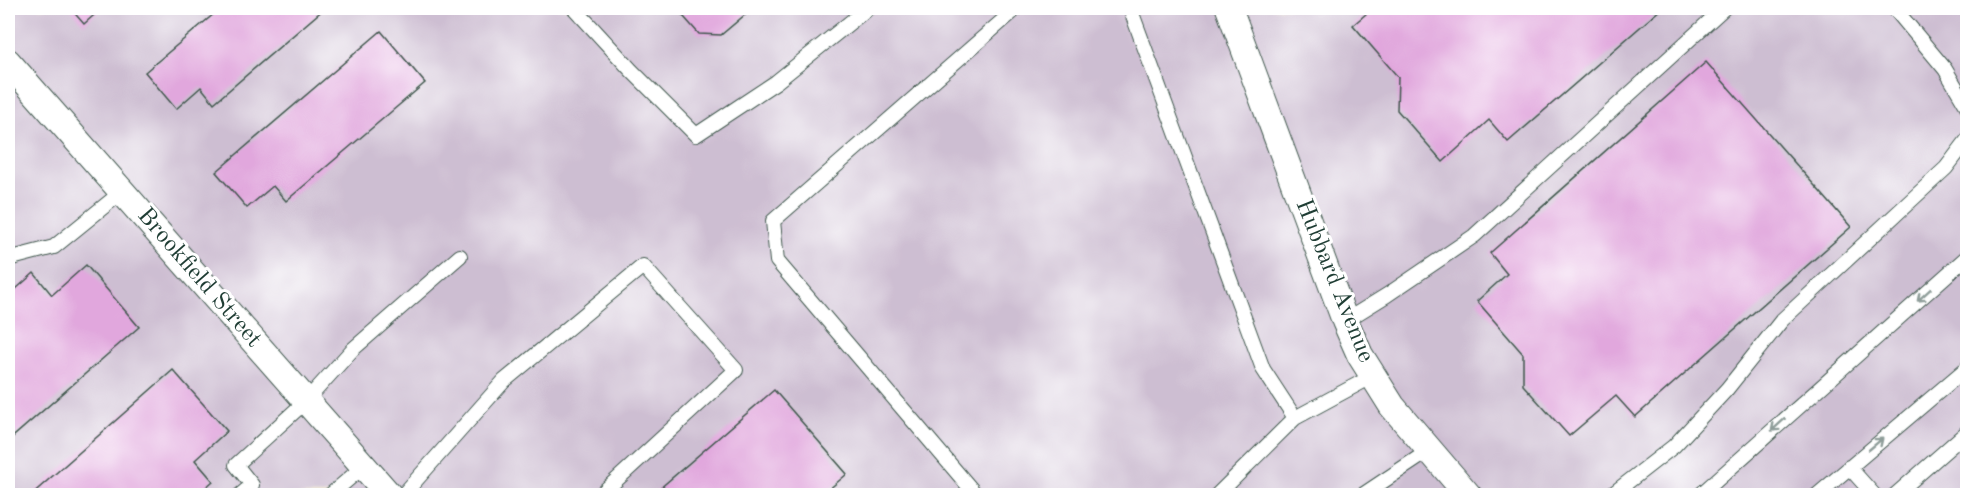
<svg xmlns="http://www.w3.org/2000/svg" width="1975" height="503" font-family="'Old Standard TT',serif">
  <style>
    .industrial { fill: #cdbed2 }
    .building { fill: #e1a7dd }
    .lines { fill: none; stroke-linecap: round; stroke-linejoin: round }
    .service-casing { stroke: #3e564b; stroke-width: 16 }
    .minor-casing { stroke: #3e564b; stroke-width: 28 }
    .service { stroke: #fff; stroke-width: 14 }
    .minor { stroke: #fff; stroke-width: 26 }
    .oneway { stroke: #8f9e9a }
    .labels { text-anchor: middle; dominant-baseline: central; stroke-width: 6; stroke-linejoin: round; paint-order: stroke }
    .street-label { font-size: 24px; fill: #1f3d34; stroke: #fff }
  </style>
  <rect width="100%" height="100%" fill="#fff"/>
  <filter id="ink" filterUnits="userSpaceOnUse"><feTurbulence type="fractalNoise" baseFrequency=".0167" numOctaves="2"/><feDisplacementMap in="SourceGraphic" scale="12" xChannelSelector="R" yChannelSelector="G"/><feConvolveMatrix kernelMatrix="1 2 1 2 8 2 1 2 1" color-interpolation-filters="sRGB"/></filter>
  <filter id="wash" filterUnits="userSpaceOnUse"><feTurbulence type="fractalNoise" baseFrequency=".008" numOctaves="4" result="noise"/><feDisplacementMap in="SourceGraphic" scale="24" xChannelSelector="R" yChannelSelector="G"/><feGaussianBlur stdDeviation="1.35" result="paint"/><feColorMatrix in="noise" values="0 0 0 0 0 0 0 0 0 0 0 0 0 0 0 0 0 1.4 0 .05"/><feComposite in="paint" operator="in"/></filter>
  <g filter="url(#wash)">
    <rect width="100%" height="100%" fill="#efe7cd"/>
    <path class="industrial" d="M8,8H1967V495H8Z"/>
    <g id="blocks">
      <path class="building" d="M70,8H102L84,24Z
        M221,8H325L214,103L201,87L176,109L145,72Z
        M676,8H753L721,35L699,34Z
        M1373,8H1662L1508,142L1489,120L1443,162L1397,110L1398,77L1353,25Z
        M381,31L425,83L286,201L273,186L247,208L216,172Z
        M1706,62L1851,227L1635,417L1616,396L1569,436L1523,385V354L1477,301L1507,274L1490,253Z
        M86,265L139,327L8,441V296L34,273L52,295Z
        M173,370L227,431L195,460L213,481L196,496H30Z
        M774,390L847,474L821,496H651Z"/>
    </g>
  </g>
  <g filter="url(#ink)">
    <use href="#blocks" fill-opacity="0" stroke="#3e564b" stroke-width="1.5"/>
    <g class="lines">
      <g class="service-casing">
        <path id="service" d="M574,8L631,70L696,135L776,82L868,8
          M1130,8L1263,369L1295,418
          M1894,8L1945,69L1968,108
          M8,259L54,247L123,191
          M1345,321L1387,295L1474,236L1724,8
          M1849,467L1875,496
          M239,496L252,485L236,465L306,401L352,350L460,256
          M329,496L364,466
          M402,496L504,381L643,266L736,370L599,496
          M977,496L777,261L773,221L1017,8
          M1216,496L1295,418L1373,376
          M1361,496L1430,450
          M1610,496L1674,446L1727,389L1782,320L1946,168L1968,139
          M1699,496L1968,256
          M1816,496L1968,367
          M1894,496L1968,431"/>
      </g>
      <g class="minor-casing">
        <path id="minor" d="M1229,8L1345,321L1360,355L1392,406L1469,496
          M8,62L390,496"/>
      </g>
      <use href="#service" class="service"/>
      <use href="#minor" class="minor"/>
    </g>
    <defs><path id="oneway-shaft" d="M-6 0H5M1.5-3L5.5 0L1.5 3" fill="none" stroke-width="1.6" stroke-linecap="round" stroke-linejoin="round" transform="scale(1.5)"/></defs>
    <g class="oneway">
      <use href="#oneway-shaft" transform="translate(1924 295) rotate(138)"/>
      <use href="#oneway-shaft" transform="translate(1778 425) rotate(138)"/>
      <use href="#oneway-shaft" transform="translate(1876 444) rotate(-40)"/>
    </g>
  </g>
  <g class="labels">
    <g class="street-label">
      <text transform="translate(199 278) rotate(49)">Brookfield Street</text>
      <text transform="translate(1334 281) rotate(68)">Hubbard Avenue</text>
    </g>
  </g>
  <rect width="1975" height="503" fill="none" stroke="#fff" stroke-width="30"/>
</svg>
